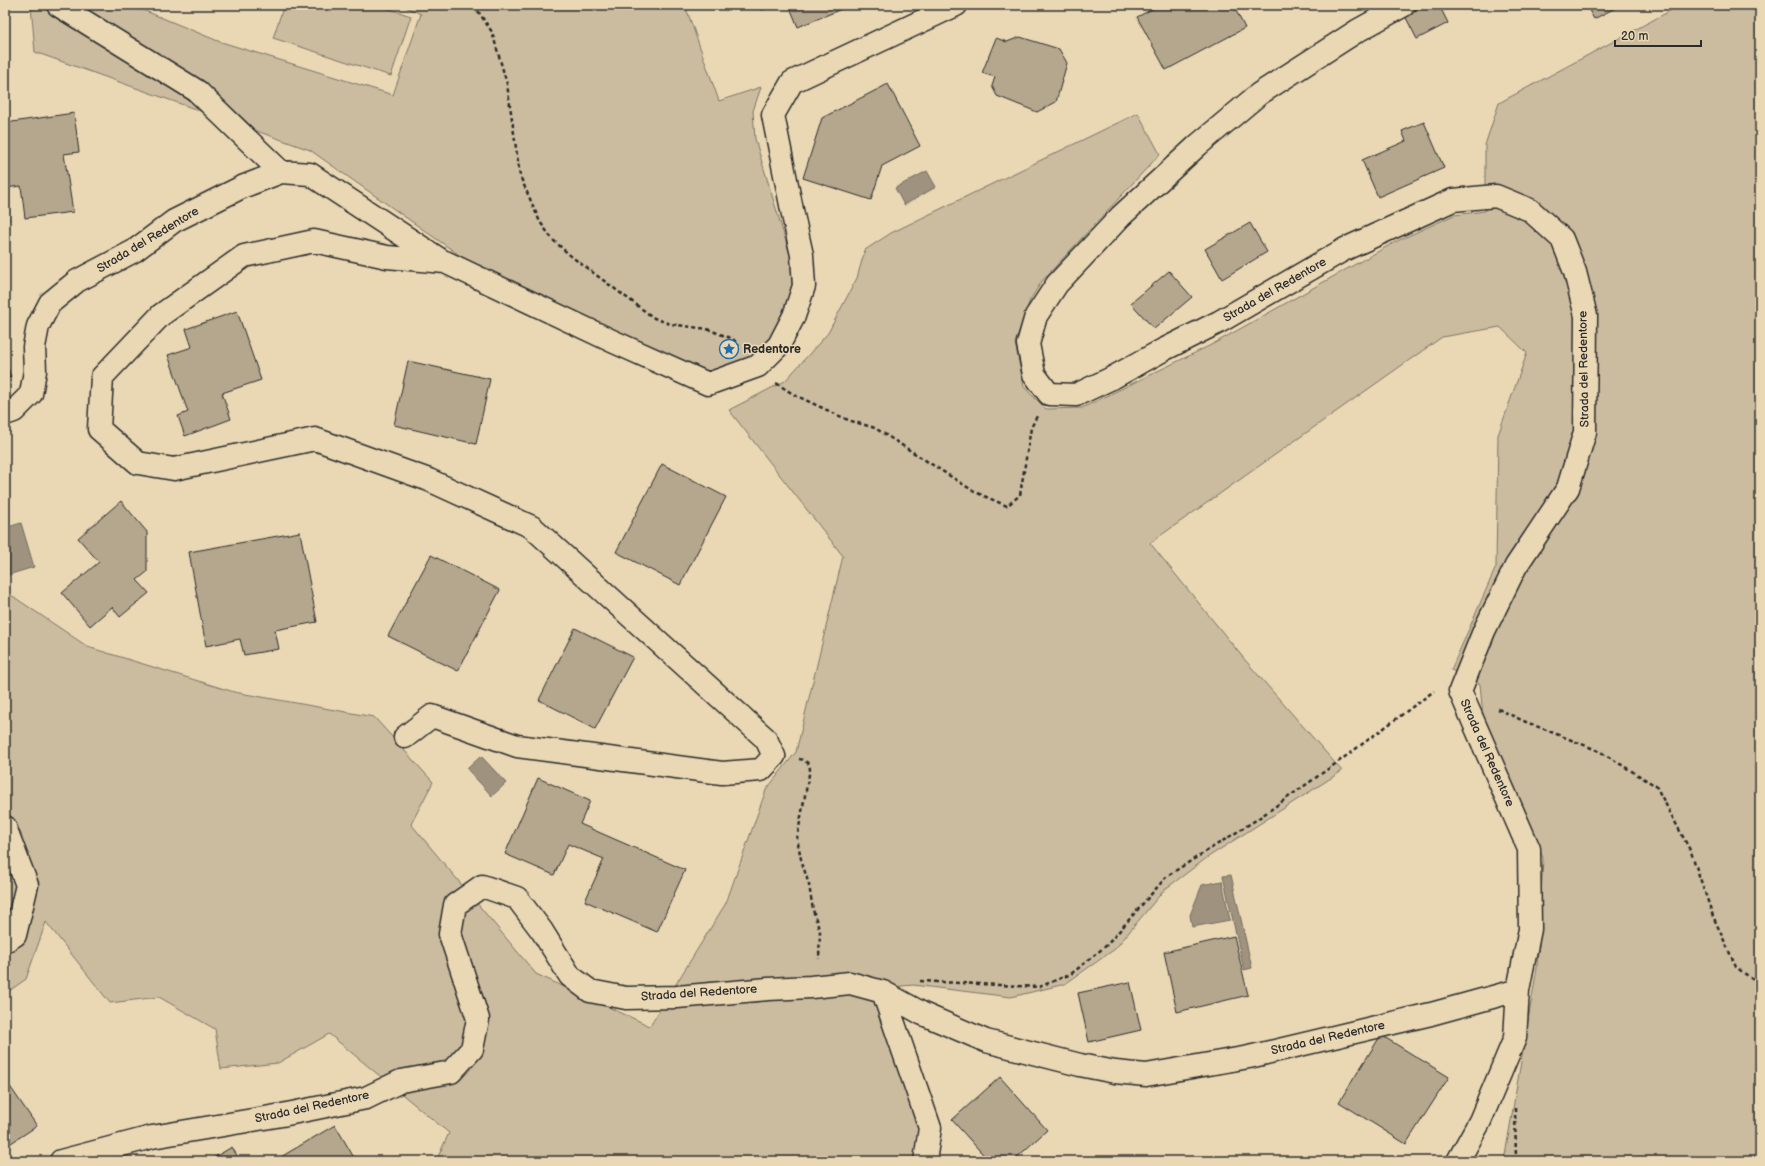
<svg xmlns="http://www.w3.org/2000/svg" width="1765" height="1166" font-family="'Balsamiq Sans',sans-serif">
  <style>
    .green { fill: #cbbc9f; stroke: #7b7465 }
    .water { fill: #9f937f; stroke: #71695d }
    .building { fill: #b5a78e; stroke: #2b2b2b }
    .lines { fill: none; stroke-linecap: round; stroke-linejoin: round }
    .street-casing { stroke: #2b2b2b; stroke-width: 25 }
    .path { stroke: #2b2b2b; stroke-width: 2.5; stroke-dasharray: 4 3; stroke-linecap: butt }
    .street { stroke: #ead8b5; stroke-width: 22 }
    .labels { text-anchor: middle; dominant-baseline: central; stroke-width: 3; stroke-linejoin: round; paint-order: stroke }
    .street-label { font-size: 12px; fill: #2b2b2b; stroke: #ead8b5 }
    .poi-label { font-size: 12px; font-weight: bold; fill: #2b2b2b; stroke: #ead8b5; text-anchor: start }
  </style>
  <rect width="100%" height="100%" fill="#ead8b5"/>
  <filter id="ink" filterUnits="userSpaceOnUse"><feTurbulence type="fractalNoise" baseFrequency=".025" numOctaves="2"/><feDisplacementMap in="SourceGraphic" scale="8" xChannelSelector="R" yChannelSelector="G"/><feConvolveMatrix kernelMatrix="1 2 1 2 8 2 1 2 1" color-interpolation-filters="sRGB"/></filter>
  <g filter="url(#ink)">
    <path class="green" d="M31,5H131L218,41L393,95L421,14L401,5H685L719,101L761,87L753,111L755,139L790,255L793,296L765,352L736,368L703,374L647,351L462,257L310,150L35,52Z
      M284,5H377L411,16L391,76L273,38Z
      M1681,5H1760V1161H1504L1537,968L1543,858L1483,717L1480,684L1451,670L1496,567L1498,435L1527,353L1500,327L1442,337L1150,543L1245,660L1342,771L1208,857L1164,890L1115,949L1065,984L1011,997L913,985L858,990L881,1008L878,1015L902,1075L919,1127L917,1148L913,1161H436L449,1133L329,1034L278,1063L221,1069L215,1029L159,997L110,1003L46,922L26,979L5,994V591L88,647L234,692L374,717L433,782L411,824L536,974L650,1026L726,903L766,790L796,752L843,556L729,410L785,381L828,333L857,278L865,250L891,233L1138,113L1160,154L1042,281L1030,300L1015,343L1024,387L1046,409L1082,408L1213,344L1395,242L1454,215L1485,211V145L1499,103Z"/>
    <path class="water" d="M927,171L936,187L904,205L895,188Z
      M21,523L34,567L8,575L5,565V528Z
      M481,756L506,783L492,796L467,769Z
      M1231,875L1252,968L1244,970L1223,876Z
      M1222,881L1230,920L1192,927L1190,915L1202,885Z"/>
    <path class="building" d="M760,5H775L762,10Z
      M789,5H843L844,8L798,27Z
      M1160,5H1233L1245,28L1166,70L1137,17Z
      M1425,5H1439L1448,23L1417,39L1405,16Z
      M1586,5H1621L1594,19Z
      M1020,37L1059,49L1067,63L1056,102L1037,112L997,96L992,86L995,77L982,73L996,38L1007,42Z
      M888,84L920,146L882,166L871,200L803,178L822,118Z
      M74,113L79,152L64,154L73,212L25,218L21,186L5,188V123Z
      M1424,122L1444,168L1378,197L1362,160L1406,141L1402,131Z
      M5,192L9,221H5Z
      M1250,223L1267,252L1222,279L1205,249Z
      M1169,271L1192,297L1154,329L1131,303Z
      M237,311L261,380L222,393L231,419L185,436L178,416L188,412L168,355L192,347L186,329Z
      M5,360L11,377L5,379Z
      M408,361L490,379L476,444L394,425Z
      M662,464L726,497L680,585L616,552Z
      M121,501L147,532V572L137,580L149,593L120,617L112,607L90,626L62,593L99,562L78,538Z
      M300,532L317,622L275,630L279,649L244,655L240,639L206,646L189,552Z
      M431,555L500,590L458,671L388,636Z
      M575,628L633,657L595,729L539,700Z
      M538,778L590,801L580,824L685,870L657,932L585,901L604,859L568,844L554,875L505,854Z
      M1234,936L1248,995L1177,1012L1164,952Z
      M1130,982L1141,1030L1089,1042L1078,993Z
      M1381,1035L1449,1077L1406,1144L1339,1102Z
      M1000,1077L1047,1130L1013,1161H989L952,1120Z
      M9,1085L37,1126L5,1147V1087Z
      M335,1125L356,1161H274Z
      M232,1147L240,1161H208Z"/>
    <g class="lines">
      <g class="street-casing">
        <path id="street" d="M58,5L197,91L281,172L310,174L442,261
          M1404,5L1357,31L1259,94L1198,145L1121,216L1057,284L1036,316L1028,344L1034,374L1049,394L1076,395L1112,378L1163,350L1219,322L1345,249L1453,200L1496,196L1530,210L1562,239L1575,272L1586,316L1585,432L1568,488L1516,566L1484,631L1460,691L1529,849L1530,929L1518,990L1515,1038L1480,1121L1458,1161
          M5,414L14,411L31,394L35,371L34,347L38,326L50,303L77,281L134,251L174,221L242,187L281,172
          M405,737L432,716L517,746L722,773L761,770L774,756L766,739L532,527L429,480L315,439L174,469L138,463L99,429L102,377L161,315L244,256L314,241L387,257L445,262L612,341L708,384L758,366L779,345L794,316L804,286L802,255L793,215L773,115L792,82L956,5
          M5,827L27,885L15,935L5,941
          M883,992L930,1128L925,1161
          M61,1161L152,1137L282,1115L366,1098L401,1081L451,1072L472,1049L478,1019L450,934L455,905L482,886L517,898L542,931L570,976L590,991L626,998L677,997L768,989L811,987L850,983L883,992L923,1014L986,1041L1080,1065L1115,1072L1146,1075L1249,1057L1431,1014L1518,990"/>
      </g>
      <path class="path" d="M474,5L492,32L507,84L520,176L540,222L553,240L572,257L654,318L670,324L707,329L733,339L739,346
        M776,383L793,394L848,420L875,428L975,492L1007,506L1020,495L1031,428L1037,416
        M1498,709L1526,722L1599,751L1656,786L1691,852L1713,916L1736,967L1760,985
        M799,759C806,760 809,763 810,769L797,838L801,859L809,885L813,910L820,932L819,959
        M920,981L1039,987L1071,974L1107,945L1167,876L1256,820L1338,762L1434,691
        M1515,1108L1516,1161"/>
      <use href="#street" class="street"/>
    </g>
  </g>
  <defs>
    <g id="sight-ring" transform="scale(1)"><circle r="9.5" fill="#ead8b5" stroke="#1f6fb2" stroke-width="1.5"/><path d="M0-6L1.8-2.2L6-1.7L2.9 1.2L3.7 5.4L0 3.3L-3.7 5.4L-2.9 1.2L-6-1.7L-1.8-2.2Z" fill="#1f6fb2"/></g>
  </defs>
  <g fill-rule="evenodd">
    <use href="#sight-ring" x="729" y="349"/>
  </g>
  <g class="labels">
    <g class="street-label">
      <text transform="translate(148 240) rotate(-31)">Strada del Redentore</text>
      <text transform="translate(1275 290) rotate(-30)">Strada del Redentore</text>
      <text transform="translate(1584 369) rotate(-91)">Strada del Redentore</text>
      <text transform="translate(1487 753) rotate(66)">Strada del Redentore</text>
      <text transform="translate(699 993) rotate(-4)">Strada del Redentore</text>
      <text transform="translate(1328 1038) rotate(-13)">Strada del Redentore</text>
      <text transform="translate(312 1107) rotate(-12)">Strada del Redentore</text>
    </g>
    <g class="poi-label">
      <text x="743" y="349">Redentore</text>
    </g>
  </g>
  <rect width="1765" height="1166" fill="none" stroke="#ead8b5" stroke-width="20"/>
  <rect x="10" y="10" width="1745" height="1146" fill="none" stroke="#2b2b2b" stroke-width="1.5" filter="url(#ink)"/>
  <path d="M1615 40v6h86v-6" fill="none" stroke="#2b2b2b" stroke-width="2"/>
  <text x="1621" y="40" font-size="12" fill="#2b2b2b" stroke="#ead8b5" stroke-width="3" paint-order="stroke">20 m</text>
</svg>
